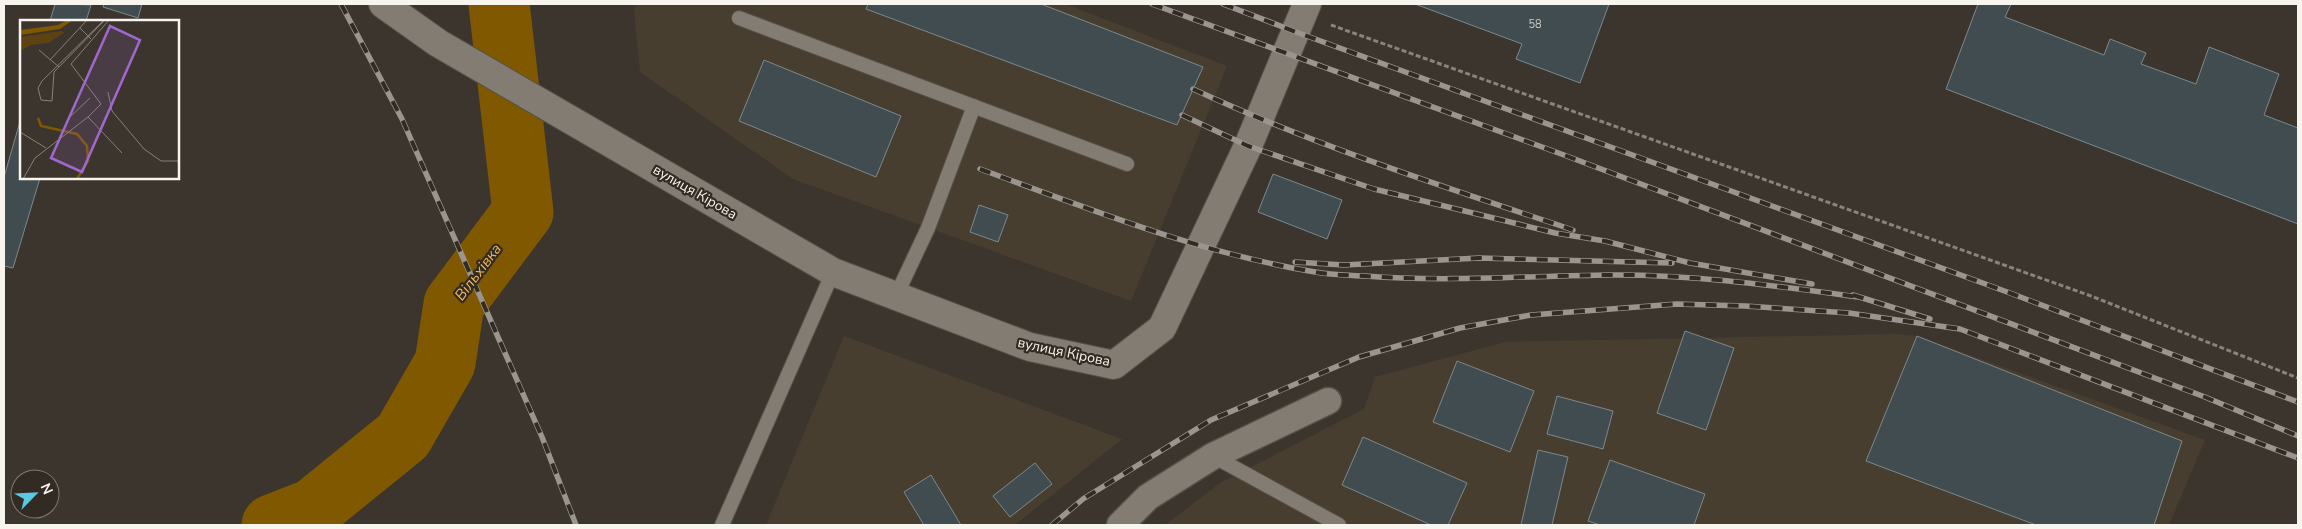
<svg xmlns="http://www.w3.org/2000/svg" width="2302" height="529" font-family="'Nunito Sans',sans-serif">
  <style>
    .built { fill: #473e30 }
    .lines { fill: none; stroke-linecap: round; stroke-linejoin: round }
    .river { stroke: #805800; stroke-width: 61 }
    .building { fill: #404c4f; stroke: #7c898d }
    .service-casing { stroke: #555149; stroke-width: 16 }
    .minor-casing { stroke: #555149; stroke-width: 29 }
    .tertiary-casing { stroke: #555149; stroke-width: 30 }
    .path { stroke: #88837b; stroke-width: 3; stroke-dasharray: 5 2.5; stroke-linecap: butt }
    .service { stroke: #837c72; stroke-width: 14 }
    .minor { stroke: #837c72; stroke-width: 26 }
    .tertiary { stroke: #837c72; stroke-width: 28 }
    .rail-casing { stroke: #9a958f; stroke-width: 5.5 }
    .rail { stroke: #312b23; stroke-width: 4; stroke-dasharray: 11; stroke-linecap: butt }
    .labels { text-anchor: middle; dominant-baseline: central; stroke-width: 4.5; stroke-linejoin: round; paint-order: stroke }
    .number-label { font-size: 11px; fill: #cacac6 }
    .street-label { font-size: 14px; fill: #f8f4ee; stroke: #312b23 }
    .water-label { font-size: 15px; font-style: italic; fill: #f3b856; stroke: #312b23 }
    .inset-river { fill: none; stroke: #805800; stroke-width: 2.5 }
    .inset-road { fill: none; stroke: #87817a; stroke-width: 1 }
    .view { fill: #a068cd; fill-opacity: 0.15; stroke: #a068cd; stroke-width: 2.5 }
    .inset-edge { fill: none; stroke: #f8f4ee; stroke-width: 2.5 }
  </style>
  <rect width="100%" height="100%" fill="#3b352d"/>
  <path class="built" d="M637,4H1065L1227,66L1131,301L793,179L640,72L634,11Z
    M1895,334L1917,336L2205,440L2169,525H1165L1220,483L1364,409L1375,377L1505,342Z
    M844,336L1122,439L1015,525H766Z"/>
  <g class="lines">
    <path class="river" d="M272,525L313,509L403,436L445,363L454,304L523,212L499,4"/>
  </g>
  <path class="building" d="M55,4H64L91,5L86,21H50Z
    M104,4H142L138,18L103,7Z
    M868,4H1041L1203,67L1177,125L866,9Z
    M1415,4H1609L1580,83L1516,59L1522,44Z
    M1978,4H2011L2005,17L2104,55L2110,39L2146,53L2141,64L2196,84L2209,47L2279,74L2264,115L2298,128V224L1946,89Z
    M764,60L901,116L876,177L739,121Z
    M21,118V178H40L13,268L4,266V177Z
    M1273,174L1342,200L1327,239L1258,212Z
    M979,205L1008,215L998,242L970,232Z
    M1685,331L1734,348L1706,430L1657,413Z
    M1917,336L2182,441L2154,525H2036L1866,461Z
    M1457,361L1534,391L1510,452L1433,422Z
    M1557,396L1613,411L1603,449L1547,434Z
    M1363,437L1467,483L1448,525H1431L1342,485Z
    M1538,450L1568,457L1552,525H1521Z
    M1610,460L1705,494L1694,525H1600L1588,521Z
    M1035,463L1052,484L1010,517L993,496Z
    M931,475L961,525H924L904,492Z"/>
  <g class="lines">
    <g class="service-casing">
      <path id="service" d="M739,18L1127,164
        M896,296L928,228L974,106
        M1213,456L1339,525
        M722,525L833,272"/>
    </g>
    <g class="minor-casing">
      <path id="minor" d="M1120,525L1148,497L1213,456L1328,401"/>
    </g>
    <g class="tertiary-casing">
      <path id="tertiary" d="M383,4L438,43L833,272L1030,347L1114,365L1162,328L1248,146L1307,4"/>
    </g>
    <path class="path" d="M1331,25L2091,296L2298,378"/>
    <use href="#service" class="service"/>
    <use href="#minor" class="minor"/>
    <use href="#tertiary" class="tertiary"/>
    <g class="rail-casing">
      <path id="rail" d="M341,4L402,119L542,437L576,525
        M1152,4L1564,155L2205,397L2298,436
        M1223,4L1296,32L2010,293L2298,402
        M1193,89C1316,146 1445,187 1573,230
        M1182,115L1248,146L1374,189L1555,233L1605,241L1690,263L1812,284
        M980,169C1090,209 1199,253 1315,272C1331,275 1348,275 1365,276C1446,282 1527,276 1608,275C1692,274 1776,286 1859,297
        M1295,262L1344,265L1479,258L1672,263
        M1853,295L1930,319
        M1052,525L1083,499L1211,420L1359,357L1460,328L1531,315L1677,304L1745,306L1849,313L1960,329L2298,458"/>
    </g>
    <use href="#rail" class="rail"/>
  </g>
  <g class="labels">
    <g class="number-label">
      <text x="1535" y="24">58</text>
    </g>
    <g class="street-label">
      <text transform="translate(695 192) rotate(30)">вулиця Кірова</text>
      <text transform="translate(1064 352) rotate(12)">вулиця Кірова</text>
    </g>
    <g class="water-label">
      <text transform="translate(478 272) rotate(-53)">Вільхівка</text>
    </g>
  </g>
  <g transform="translate(20 20)">
    <rect width="159" height="159" fill="#3b352d"/>
    <path d="M42,11L44,13L28,23L11,25L0,31V17Z" fill="#5e4211"/>
    <path d="M47,0H53L40,9L0,15V10L38,5Z" fill="#805800"/>
    <path class="inset-river" d="M18,98L21,106L57,114L67,126L68,141L57,159"/>
    <path class="inset-road" d="M84,0L22,61L18,68L21,80L32,81L34,52L85,0M60,8L71,19M19,30L39,47M30,40L67,0M88,72L92,91L124,129L141,141H159M51,96L70,78M68,97L102,133M0,112L26,128M3,159L15,138L68,97L81,84L51,44L89,0"/>
    <path class="view" d="M90,6L120,20L62,152L31,138Z"/>
    <rect width="159" height="159" class="inset-edge"/>
  </g>
  <rect width="2302" height="529" fill="none" stroke="#f8f4ee" stroke-width="10"/>
  <g transform="translate(35 494) rotate(66)"><circle r="24" fill="#312b23" stroke="#817b74"/>
  <path d="M0-4L9 19L0 12L-9 19Z" fill="#57c9e2"/>
  <text y="-8" font-size="14" font-weight="bold" text-anchor="middle" fill="#f8f4ee">N</text>
  </g>
</svg>
